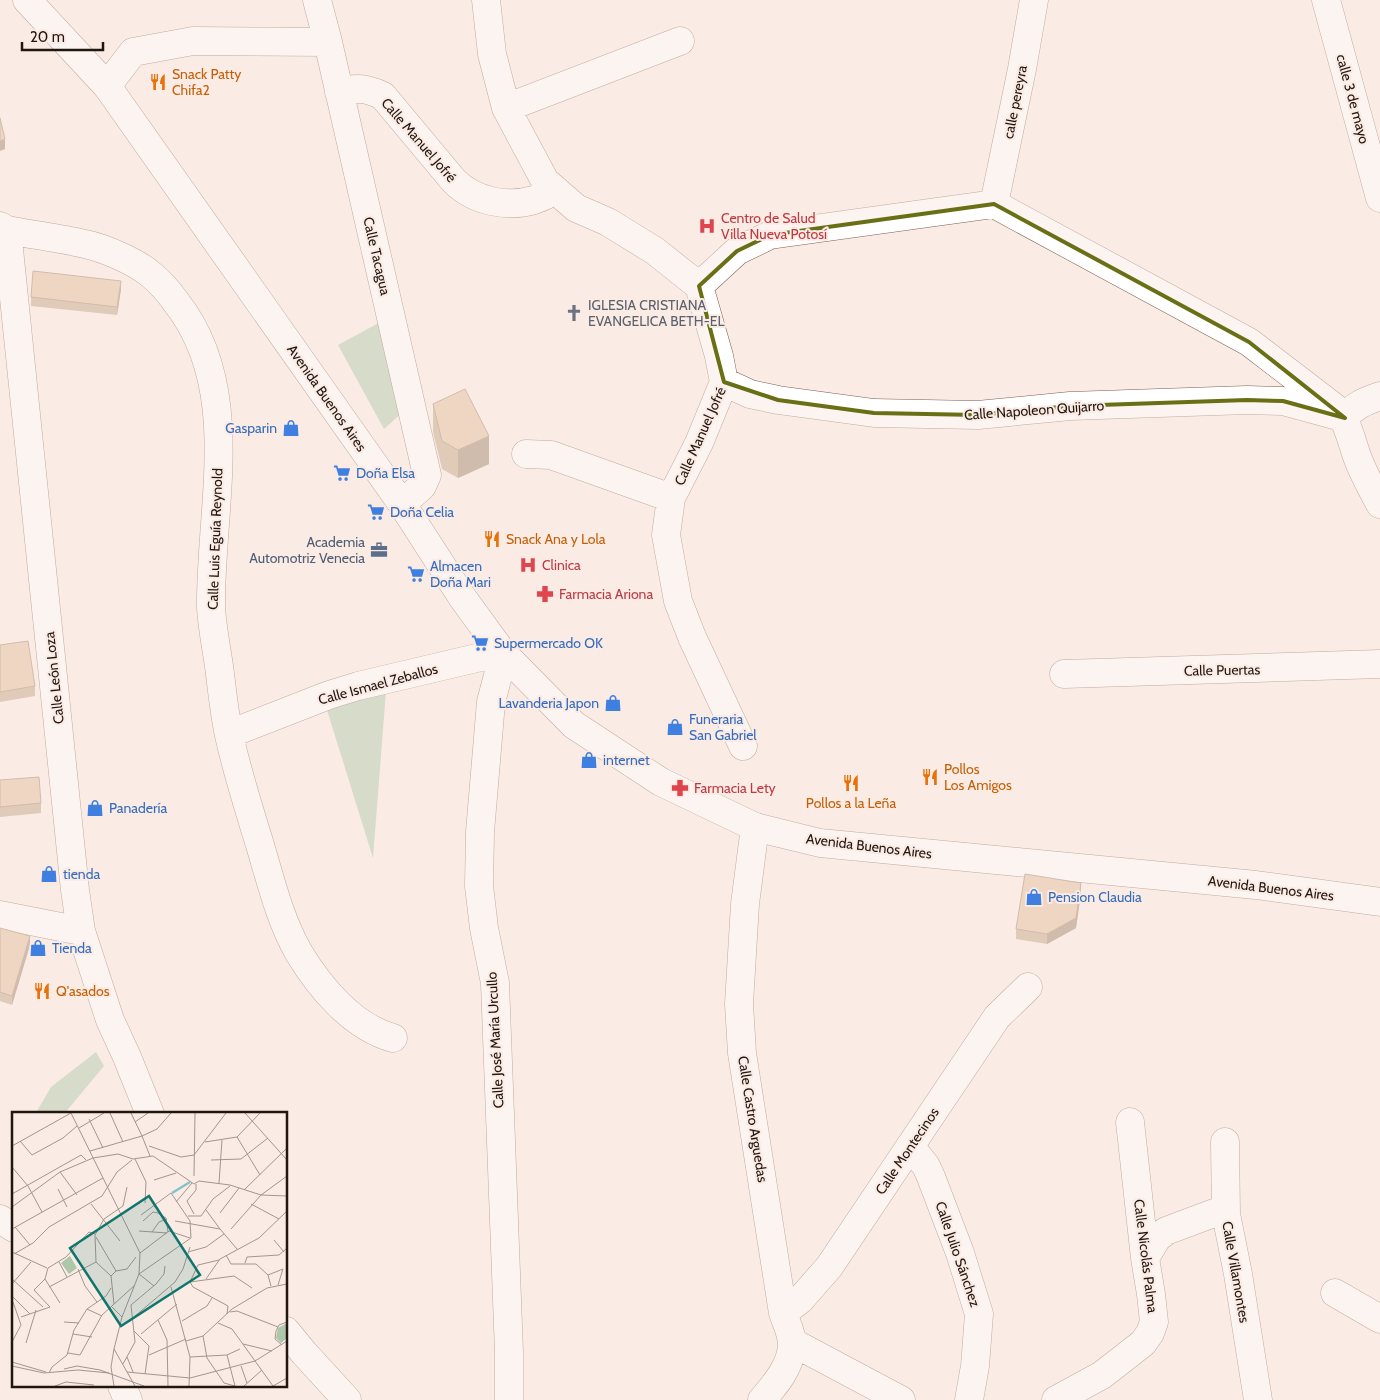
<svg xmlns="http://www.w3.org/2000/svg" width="1380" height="1400" font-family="Cabin,sans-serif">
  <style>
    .green { fill: #acc7aa }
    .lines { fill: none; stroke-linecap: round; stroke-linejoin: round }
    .minor-casing { stroke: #7f6051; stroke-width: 29 }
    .primary-casing { stroke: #7f6051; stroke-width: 29 }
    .minor { stroke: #fff; stroke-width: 28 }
    .primary { stroke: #fff; stroke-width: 28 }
    .wall { fill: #c2a384 }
    .shaded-wall { fill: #9e846b }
    .building { fill: #e1bd99; stroke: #9e846b }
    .marked { fill: none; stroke: #696f15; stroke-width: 4; stroke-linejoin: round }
    .labels { text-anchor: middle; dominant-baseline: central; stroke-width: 4; stroke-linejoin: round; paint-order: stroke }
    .food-label { font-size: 14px; fill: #c56008; stroke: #faebe4; text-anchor: start }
    .street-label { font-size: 14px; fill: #221610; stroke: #faebe4 }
    .health-label { font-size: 14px; fill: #be3a42; stroke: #faebe4; text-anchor: start }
    .worship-label { font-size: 14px; fill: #5b616d; stroke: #faebe4; text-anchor: start }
    .shop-label { font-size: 14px; fill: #366cbe; stroke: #faebe4; text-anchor: start }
    .service-label { font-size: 14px; fill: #4e5e75; stroke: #faebe4; text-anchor: end }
    .inset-river { fill: none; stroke: #85c2ca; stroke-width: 2.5 }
    .inset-road { fill: none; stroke: #a4968f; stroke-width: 1 }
    .view { fill: #0f766e; fill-opacity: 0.15; stroke: #0f766e; stroke-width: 2.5 }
    .inset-edge { fill: none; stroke: #221610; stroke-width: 2.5 }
  </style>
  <rect width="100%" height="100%" fill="#faebe4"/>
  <path class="green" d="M386,319L404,411L384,429L338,345Z
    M386,691L373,858L327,710Z
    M96,1052L104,1066L64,1114H33L37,1111L51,1087Z"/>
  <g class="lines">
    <g class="minor-casing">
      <path id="minor" d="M317,0L328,42L427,475L422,486L402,504
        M486,0L492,54L506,108L545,181L576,208L608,222L655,251L699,286L719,356L724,382L699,443L671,498L666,535L678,601L692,637L743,746
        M1326,0L1380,198
        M107,86L133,52L193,41L328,42
        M339,92C356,87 367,88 383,96L454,181C474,201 506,208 534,200C541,198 548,194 555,191
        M506,108L680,41
        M994,204L1022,69L1034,0
        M0,226L7,230C33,235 60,238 85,244C104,248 134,261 149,273C158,280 169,292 176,302C244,388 210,506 211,607C212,626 216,646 219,666C222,689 224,712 229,735C237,772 249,809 260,845C271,882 280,920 299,953C320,988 353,1027 393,1038
        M7,230L75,890L81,931L110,1020L127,1057L150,1114
        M699,286L737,251L770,235L994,204L1249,342L1334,407C1349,420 1352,446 1360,464C1366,478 1373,491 1380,504
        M724,382L750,394L778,400L874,413L978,415L1070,406L1247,400L1283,401L1338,416
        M1345,418C1354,405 1366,401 1380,396
        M526,454L551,455L671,498
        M1064,674L1380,664
        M229,734L329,695L358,686L502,652L500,668L491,702L480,832L479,886L484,928L495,983L509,1352V1400
        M755,827L745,904L739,1004L742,1053L783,1313C786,1322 792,1334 792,1344C792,1365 775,1385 762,1400
        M0,915L81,931
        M1225,1142L1226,1214L1238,1274L1258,1400
        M910,1146L926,1166L931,1177L960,1253L979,1314L975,1366L969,1400
        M0,1219L14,1228
        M1145,1258L1157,1238L1166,1231L1214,1213L1226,1214
        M1335,1293L1380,1319
        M783,1313L800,1300L829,1267L997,1017L1028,987
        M286,1331L304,1353L347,1400
        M792,1342L901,1400
        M122,1386L128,1400
        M1056,1400L1102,1375L1143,1343L1150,1333L1154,1322L1151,1294L1145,1258L1130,1122"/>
    </g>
    <g class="primary-casing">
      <path id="primary" d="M27,0L107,86L402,504L462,597L502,652L574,725L661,782L755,827L820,843L1256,885L1380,902"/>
    </g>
    <use href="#minor" class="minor"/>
    <use href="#primary" class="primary"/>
  </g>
  <path class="wall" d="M121,289L117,315L31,306V297Z
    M433,404L489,464L458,478L442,469L433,432Z
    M0,645L35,686V696L0,702Z
    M0,780L41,803V813L0,817Z
    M1081,893L1076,928L1047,944L1016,939V929Z
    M0,928L30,945L12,1005L0,1001Z"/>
  <path class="shaded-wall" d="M5,139V149L0,151V141Z
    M121,281V289L117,315V307Z
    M489,436V464L458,478V450Z
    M1081,883V893L1076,928L1047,944V934Z
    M30,936V945L12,1005V996Z"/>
  <path class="building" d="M0,118L5,139L0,141Z
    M33,271L121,281L117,307L31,297Z
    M465,389L489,436L458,450L442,441L433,404Z
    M28,641L35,686L0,692V645Z
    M39,777L41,803L0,807V780Z
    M1025,874L1081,883L1076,918L1047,934L1016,929Z
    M0,928L30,936L12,996L0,992Z"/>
  <path d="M0 0H1380V1400H0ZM994,204L1249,342L1345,418L1283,401L1247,400L1070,406L978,415L874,413L778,400L724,382L699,286L737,251L770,235Z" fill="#faebe4" fill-opacity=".55" fill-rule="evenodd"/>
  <path class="marked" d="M994,204L1249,342L1345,418L1283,401L1247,400L1070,406L978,415L874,413L778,400L724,382L699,286L737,251L770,235Z"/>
  <defs>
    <g id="restaurant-bare" transform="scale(1.35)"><path d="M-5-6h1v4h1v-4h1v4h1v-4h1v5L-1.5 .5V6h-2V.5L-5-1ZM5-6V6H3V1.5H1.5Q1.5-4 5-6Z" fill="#e8710a" stroke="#faebe4" stroke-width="2.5" paint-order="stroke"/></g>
    <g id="hospital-bare" transform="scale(1.35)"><path d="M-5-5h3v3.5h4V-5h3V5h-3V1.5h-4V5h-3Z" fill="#e0444e" stroke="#faebe4" stroke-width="2.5" paint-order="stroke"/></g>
    <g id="church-bare" transform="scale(1.35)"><path d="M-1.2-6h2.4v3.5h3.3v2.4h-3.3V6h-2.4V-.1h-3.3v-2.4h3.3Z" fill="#6b7280" stroke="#faebe4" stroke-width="2.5" paint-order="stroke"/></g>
    <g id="shop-bare" transform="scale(1.35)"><path d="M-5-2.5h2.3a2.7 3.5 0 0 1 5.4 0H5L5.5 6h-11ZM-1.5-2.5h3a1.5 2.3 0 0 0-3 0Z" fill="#3f7fe0" stroke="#faebe4" stroke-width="2.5" paint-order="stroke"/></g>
    <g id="supermarket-bare" transform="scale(1.35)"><path d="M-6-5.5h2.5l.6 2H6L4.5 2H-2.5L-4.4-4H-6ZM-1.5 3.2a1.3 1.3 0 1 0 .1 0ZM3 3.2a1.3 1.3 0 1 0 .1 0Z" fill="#3f7fe0" stroke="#faebe4" stroke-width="2.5" paint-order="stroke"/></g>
    <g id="office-bare" transform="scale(1.35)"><path d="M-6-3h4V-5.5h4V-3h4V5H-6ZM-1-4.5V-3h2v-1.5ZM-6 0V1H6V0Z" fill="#5c6f8a" stroke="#faebe4" stroke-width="2.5" paint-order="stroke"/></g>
    <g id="pharmacy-bare" transform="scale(1.35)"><path d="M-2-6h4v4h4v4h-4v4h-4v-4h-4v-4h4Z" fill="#e0444e" stroke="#faebe4" stroke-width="2.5" paint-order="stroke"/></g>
  </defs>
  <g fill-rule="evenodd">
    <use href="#restaurant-bare" x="158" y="82"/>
    <use href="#hospital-bare" x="707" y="226"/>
    <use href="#church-bare" x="574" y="313"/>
    <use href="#shop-bare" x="291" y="428"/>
    <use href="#supermarket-bare" x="342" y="473"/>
    <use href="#supermarket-bare" x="376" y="512"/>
    <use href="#restaurant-bare" x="492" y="539"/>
    <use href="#office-bare" x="379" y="550"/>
    <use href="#hospital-bare" x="528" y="565"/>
    <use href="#supermarket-bare" x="416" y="574"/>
    <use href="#pharmacy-bare" x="545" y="594"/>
    <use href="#supermarket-bare" x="480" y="643"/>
    <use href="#shop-bare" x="613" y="703"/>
    <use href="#shop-bare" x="675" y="727"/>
    <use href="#shop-bare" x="589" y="760"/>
    <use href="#restaurant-bare" x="930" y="777"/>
    <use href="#restaurant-bare" x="851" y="783"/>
    <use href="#pharmacy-bare" x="680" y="788"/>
    <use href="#shop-bare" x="95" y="808"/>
    <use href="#shop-bare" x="49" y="874"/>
    <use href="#shop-bare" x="1034" y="897"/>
    <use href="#shop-bare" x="38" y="948"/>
    <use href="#restaurant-bare" x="42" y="991"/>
  </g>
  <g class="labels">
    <g class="food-label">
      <text x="172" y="74">Snack Patty<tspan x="172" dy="16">Chifa2</tspan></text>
      <text x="506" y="539">Snack Ana y Lola</text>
      <text x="944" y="769">Pollos<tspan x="944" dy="16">Los Amigos</tspan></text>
      <text x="851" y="803" text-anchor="middle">Pollos a la Leña</text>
      <text x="56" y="991">Q'asados</text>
    </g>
    <g class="street-label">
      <text transform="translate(1353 99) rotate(75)">calle 3 de mayo</text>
      <text transform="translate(1015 102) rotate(-79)">calle pereyra</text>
      <text transform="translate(419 140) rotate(49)">Calle Manuel Jofré</text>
      <text transform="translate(377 256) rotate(77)">Calle Tacagua</text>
      <text transform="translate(327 398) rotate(55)">Avenida Buenos Aires</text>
      <text transform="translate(1034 410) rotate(-4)">Calle Napoleon Quijarro</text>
      <text transform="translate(700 436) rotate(-66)">Calle Manuel Jofré</text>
      <text transform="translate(215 539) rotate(-88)">Calle Luis Eguía Reynold</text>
      <text transform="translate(1222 670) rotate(-1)">Calle Puertas</text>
      <text transform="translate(54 678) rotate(-96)">Calle León Loza</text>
      <text transform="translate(378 684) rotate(-15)">Calle Ismael Zeballos</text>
      <text transform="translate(869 846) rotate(7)">Avenida Buenos Aires</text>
      <text transform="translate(1271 888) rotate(7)">Avenida Buenos Aires</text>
      <text transform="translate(495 1040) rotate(-93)">Calle José María Urcullo</text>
      <text transform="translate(753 1119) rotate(81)">Calle Castro Arguedas</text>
      <text transform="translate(907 1151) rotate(-56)">Calle Montecinos</text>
      <text transform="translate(958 1254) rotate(71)">Calle Julio Sánchez</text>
      <text transform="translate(1146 1256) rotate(83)">Calle Nicolás Palma</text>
      <text transform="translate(1236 1272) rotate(80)">Calle Villamontes</text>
    </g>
    <g class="health-label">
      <text x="721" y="218">Centro de Salud<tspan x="721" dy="16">Villa Nueva Potosí</tspan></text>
      <text x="542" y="565">Clinica</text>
      <text x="559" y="594">Farmacia Ariona</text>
      <text x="694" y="788">Farmacia Lety</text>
    </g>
    <g class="worship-label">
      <text x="588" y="305">IGLESIA CRISTIANA<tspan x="588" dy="16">EVANGELICA BETH-EL</tspan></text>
    </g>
    <g class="shop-label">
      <text x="277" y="428" text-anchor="end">Gasparin</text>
      <text x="356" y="473">Doña Elsa</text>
      <text x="390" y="512">Doña Celia</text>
      <text x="430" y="566">Almacen<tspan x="430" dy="16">Doña Mari</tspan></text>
      <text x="494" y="643">Supermercado OK</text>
      <text x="599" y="703" text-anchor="end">Lavanderia Japon</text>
      <text x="689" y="719">Funeraria<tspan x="689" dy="16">San Gabriel</tspan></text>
      <text x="603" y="760">internet</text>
      <text x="109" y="808">Panadería</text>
      <text x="63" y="874">tienda</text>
      <text x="1048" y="897">Pension Claudia</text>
      <text x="52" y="948">Tienda</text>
    </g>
    <g class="service-label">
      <text x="365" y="542">Academia<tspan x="365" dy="16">Automotriz Venecia</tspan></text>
    </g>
  </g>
  <g transform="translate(12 1112)">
    <rect width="275" height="275" fill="#faebe4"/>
    <path d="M58,144L65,156L57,162L49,151ZM275,211V226L269,231L264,226L266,216Z" fill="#acc7aa"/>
    <path class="inset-river" d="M160,81L178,70"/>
    <path class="inset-road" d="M59,1L128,141L127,162L110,205L102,237L99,255L102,274M98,1L111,30M119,1L130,24L145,17L159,1M233,1L275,48M77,7L91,36M123,10L136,1M67,16L92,1M225,25L248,63M8,29L20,43L51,26L65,14M193,30L225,25L248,1M0,34L59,1M137,34L169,45L182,43L214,1M78,39L130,24L138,44M81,46L106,42L121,47L141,44L182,72L187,69M123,47L134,70L133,91M199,48L229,47L256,26M0,55L16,74L30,100M48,60L65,83M182,64L183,1M142,68L164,61M187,69L218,73L249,83L275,64M207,71L210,28M46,77L55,95M232,78L275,36M0,82L69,43L74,48M164,90L180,71M79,92L108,129M239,92L267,107M0,95L48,60L81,46M194,98L208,117M208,101L227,76M182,102L175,89L184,78V72M129,103L159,81L178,109L179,126M176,104H189L201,87L218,74M131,109L141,100L146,101L154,106L156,120M163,109L208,117L225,137M3,115L18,133M0,117L91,66M219,117L249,83L275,84M127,119L155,121M140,120L147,110L155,107M84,125L104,159M262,128L272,140M0,140L35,156M176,140L194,135L212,122M128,141L157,119L178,126M2,142L21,131L37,115L90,84L105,60L120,48M214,143L219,152H244L256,163L259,174M47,150L55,165M233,151L235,145L267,143L275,136M36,156L54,145L77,120L83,122M36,156L33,167L22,178L38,195M66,157L73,174L85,190M256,163L271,157M99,164L84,150L83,123L92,107L111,94L115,75M0,167L31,195M33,167L48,191M194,167L208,147L247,126L275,99M178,170L222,164L240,176M178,170L181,175L216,194L215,202M178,170L186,153L207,148M0,172L19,150M266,173L271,157M142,174L127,162L179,126M37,175L84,150M159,175L178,245L177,274M0,184L18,202M102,192L99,164L104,159L115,157L124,145M99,194L110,205M75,197L90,204M218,200L225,199L266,215M9,205L38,195M122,205L163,170L171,157L178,135M146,208L155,228L156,274M170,209L195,194L200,186M52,210L67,211M206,211L220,217L261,274M122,219L137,234L133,262M61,222L80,225M129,222L165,192M191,224L195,246L212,271L223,274M174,229L191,224L220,197L255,176L275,172M0,230L9,213L1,190M14,231L24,198M231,232L260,239M270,233L263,227L264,219L267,213L275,210M102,237L123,274M56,241L68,243L90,203L123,173M137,243L174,227M215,243L223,274M115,245L121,260M178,245L215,243L228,237M0,250L34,260M111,252L123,230L119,193L144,172L152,162L153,154M0,254L32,261L66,258L97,261M229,254L235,271M52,257L65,254L88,258L132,274M115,260L178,266L243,249L275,229M37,261L40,255L55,243L62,218L75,197L94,184L99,176M43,274L54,270L82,273M232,274L250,258M261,274L275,266"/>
    <path class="view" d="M137,84L188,163L109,214L58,136Z"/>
    <rect width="275" height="275" class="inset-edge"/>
  </g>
  <path d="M22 42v8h81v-8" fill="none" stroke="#221610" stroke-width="2.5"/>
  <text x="30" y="42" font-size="15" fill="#221610" stroke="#faebe4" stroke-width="4" paint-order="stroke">20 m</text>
</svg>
